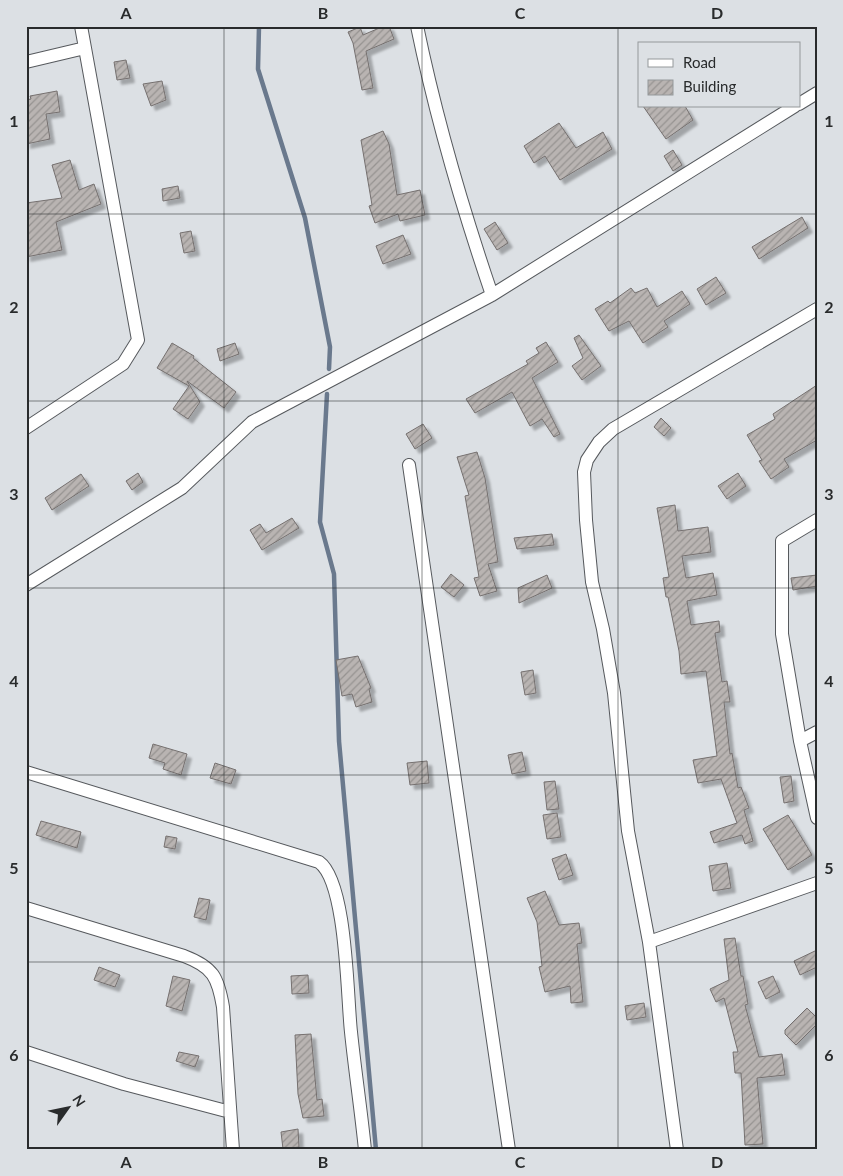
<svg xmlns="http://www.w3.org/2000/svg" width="843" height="1176" font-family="Lato,sans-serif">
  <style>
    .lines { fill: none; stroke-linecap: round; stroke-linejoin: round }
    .stream { stroke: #6a798d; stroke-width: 4.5 }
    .building { fill: url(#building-hatch); stroke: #75706f; filter: url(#shadow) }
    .minor-casing { stroke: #56595d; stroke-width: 14 }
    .minor { stroke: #fff; stroke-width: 12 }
    .grid { fill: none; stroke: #292b2c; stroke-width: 1; stroke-opacity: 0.55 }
    .neatline { fill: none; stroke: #292b2c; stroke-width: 2 }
    .grid-label { font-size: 16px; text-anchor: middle; font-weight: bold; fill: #292b2c }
  </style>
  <defs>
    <pattern id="building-hatch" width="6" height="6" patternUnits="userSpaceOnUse" patternTransform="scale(1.25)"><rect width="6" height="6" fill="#b9b4b2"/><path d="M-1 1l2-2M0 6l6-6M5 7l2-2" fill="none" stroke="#969391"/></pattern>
    <filter id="shadow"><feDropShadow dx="4.5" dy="4.5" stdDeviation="1" flood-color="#0004"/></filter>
  </defs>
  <rect width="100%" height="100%" fill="#dce0e4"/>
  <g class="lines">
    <path class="stream" d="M259,26L258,69L305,218L330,347L329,369
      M327,394L320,522L334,574L339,741L376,1150"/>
  </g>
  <path class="building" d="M384,26H389L394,39L366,51L373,88L362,90L353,43L348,32L360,27L363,35Z
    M126,60L130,78L117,80L114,62Z
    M162,81L166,100L151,106L143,84Z
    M57,91L60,112L46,114L50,139L26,144V100L31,99L30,96Z
    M643,106H685L693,120L666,139Z
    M559,123L576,148L603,132L612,149L560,180L545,156L534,163L524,146Z
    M383,131L389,144L397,195L420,190L425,215L400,221L398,214L375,223L369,206L372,205L361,140Z
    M673,150L682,165L673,171L664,156Z
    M70,160L79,190L94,184L101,204L56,222L62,250L26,257V203L62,198L52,165Z
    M178,186L180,198L163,201L162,189Z
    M802,217L808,228L759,259L752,247Z
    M495,222L508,243L497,250L484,229Z
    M191,231L195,251L184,253L180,233Z
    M403,235L411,254L383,264L376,246Z
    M716,277L726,293L706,305L697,289Z
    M631,288L635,293L647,288L657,307L682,291L690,304L664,321L668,327L643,343L629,321L609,331L595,309L608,301L610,303Z
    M579,335L601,366L582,380L572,366L583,358L574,338Z
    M546,342L558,362L532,378L560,434L554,437L542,419L530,426L512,392L475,413L466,399L528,364L526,361L539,353L536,348Z
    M172,343L194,356L193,358L236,392L224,408L187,381L200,402L188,419L173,409L189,386L157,368Z
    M235,343L239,354L220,361L217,349Z
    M817,385V440L784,459L789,467L771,479L759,461L762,460L747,435L775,419L773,414Z
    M661,418L671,428L664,436L654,427Z
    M423,424L432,438L415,449L406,434Z
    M477,452L485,478L498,562L488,564L497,591L480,596L474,578L479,577L465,496L469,495L457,457Z
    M138,473L143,482L132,490L126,481Z
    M738,473L746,486L727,499L718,486Z
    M81,474L89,486L52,510L45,498Z
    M675,505L678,531L708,527L711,552L682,556L686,578L713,573L717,595L687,601L691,625L719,621L720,632L715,633L722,682L727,681L730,702H724L730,754L732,753L738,788L741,787L749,808L744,810L753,841L745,844L742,835L714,843L710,832L737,823L721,779L698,783L693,760L717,756L706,671L681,674L679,651L668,597H666L663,578L669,577L657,508Z
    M292,518L299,528L262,550L250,530L260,524L266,533Z
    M552,534L554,545L517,549L514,538Z
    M451,574L464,585L454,597L441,587Z
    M547,575L552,588L519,603L518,588Z
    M817,575V586L793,590L791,578Z
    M358,656L371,688L369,689L372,702L356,707L352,694L342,696L336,660Z
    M533,670L536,693L525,695L521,672Z
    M153,744L187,754L181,775L163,769L165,763L149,758Z
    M522,752L526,771L512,774L508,755Z
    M427,761L429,783L410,785L407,763Z
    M215,763L236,770L231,784L210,778Z
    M791,776L794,801L784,803L780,777Z
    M555,781L559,809L547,810L544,782Z
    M557,813L561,837L547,839L543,815Z
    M788,815L812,855L788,870L763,829Z
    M41,821L81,832L77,848L36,835Z
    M166,836L177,838L175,849L164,847Z
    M566,854L573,875L559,880L552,859Z
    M727,863L731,888L713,891L709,866Z
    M545,891L559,925L579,923L582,943L577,944L583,1002L571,1003L570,986L545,992L539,967L542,966L537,922L527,898Z
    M199,898L210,900L206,920L194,917Z
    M735,938L741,976H743L748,1004L745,1005L759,1057L782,1054L785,1075L757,1078L763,1144L745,1145L741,1073H735L733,1052H738L724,998L716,1002L710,989L729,980L724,939Z
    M817,950V967L800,975L794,961Z
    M99,967L120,975L115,987L94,980Z
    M308,975L309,993L292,994L291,976Z
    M173,976L190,980L182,1011L166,1006Z
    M773,976L780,992L766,999L758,982Z
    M644,1003L646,1017L627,1020L625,1006Z
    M807,1008L817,1018V1024L796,1045L785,1034V1030Z
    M311,1034L317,1100L322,1099L324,1116L303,1118L298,1094L295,1035Z
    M179,1052L199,1056L195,1067L176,1061Z
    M298,1129L299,1147L283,1149L281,1132Z"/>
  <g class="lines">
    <g class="minor-casing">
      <path id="minor" d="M417,26C436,118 462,207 492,295
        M26,62L85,48
        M799,104L817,93
        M26,428L123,364L138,340L81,26
        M409,465L509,1150
        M817,520L782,541V634L800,741L817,818
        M26,585L182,488L252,422L492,295L795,106
        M800,741L817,732
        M26,772L319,862C347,882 347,997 351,1032C355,1071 361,1110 365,1150
        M26,908L184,956C213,967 218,977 223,1007L233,1150
        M649,942L817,883
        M26,1052L124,1084L230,1112
        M677,1150L649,942L628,831L614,693L603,629L592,582L586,520L584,472L587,460L599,442L613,429L817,309"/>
    </g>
    <use href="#minor" class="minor"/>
  </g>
  <path class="grid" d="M224,26V1150M422,26V1150M618,26V1150M26,214H817M26,401H817M26,588H817M26,775H817M26,962H817"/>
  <rect width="843" height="1176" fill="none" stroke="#dce0e4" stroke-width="55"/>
  <rect x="638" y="42" width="162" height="65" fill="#dce0e4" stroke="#94989a"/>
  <rect x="648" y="59" width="25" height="8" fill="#ffffff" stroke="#94989a"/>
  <text x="683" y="68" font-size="15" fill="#292b2c">Road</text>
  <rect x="648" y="80" width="25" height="15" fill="url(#building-hatch)" stroke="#94989a"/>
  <text x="683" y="92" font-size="15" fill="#292b2c">Building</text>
  <g transform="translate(68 1108) rotate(57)" stroke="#dce0e4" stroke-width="4" paint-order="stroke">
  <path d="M0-4L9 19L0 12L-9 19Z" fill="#292b2c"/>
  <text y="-8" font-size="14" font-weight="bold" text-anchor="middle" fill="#292b2c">N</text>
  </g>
  <rect x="28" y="28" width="788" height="1120" class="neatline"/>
  <g class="grid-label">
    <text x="126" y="19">A</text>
    <text x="323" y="19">B</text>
    <text x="520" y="19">C</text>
    <text x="717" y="19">D</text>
    <text x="14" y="127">1</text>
    <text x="829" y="127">1</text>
    <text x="14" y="313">2</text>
    <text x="829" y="313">2</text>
    <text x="14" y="500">3</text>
    <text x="829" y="500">3</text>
    <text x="14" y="687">4</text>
    <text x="829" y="687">4</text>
    <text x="14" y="874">5</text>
    <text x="829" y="874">5</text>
    <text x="14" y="1061">6</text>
    <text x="829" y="1061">6</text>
    <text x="126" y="1168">A</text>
    <text x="323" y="1168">B</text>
    <text x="520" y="1168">C</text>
    <text x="717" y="1168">D</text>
  </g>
</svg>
